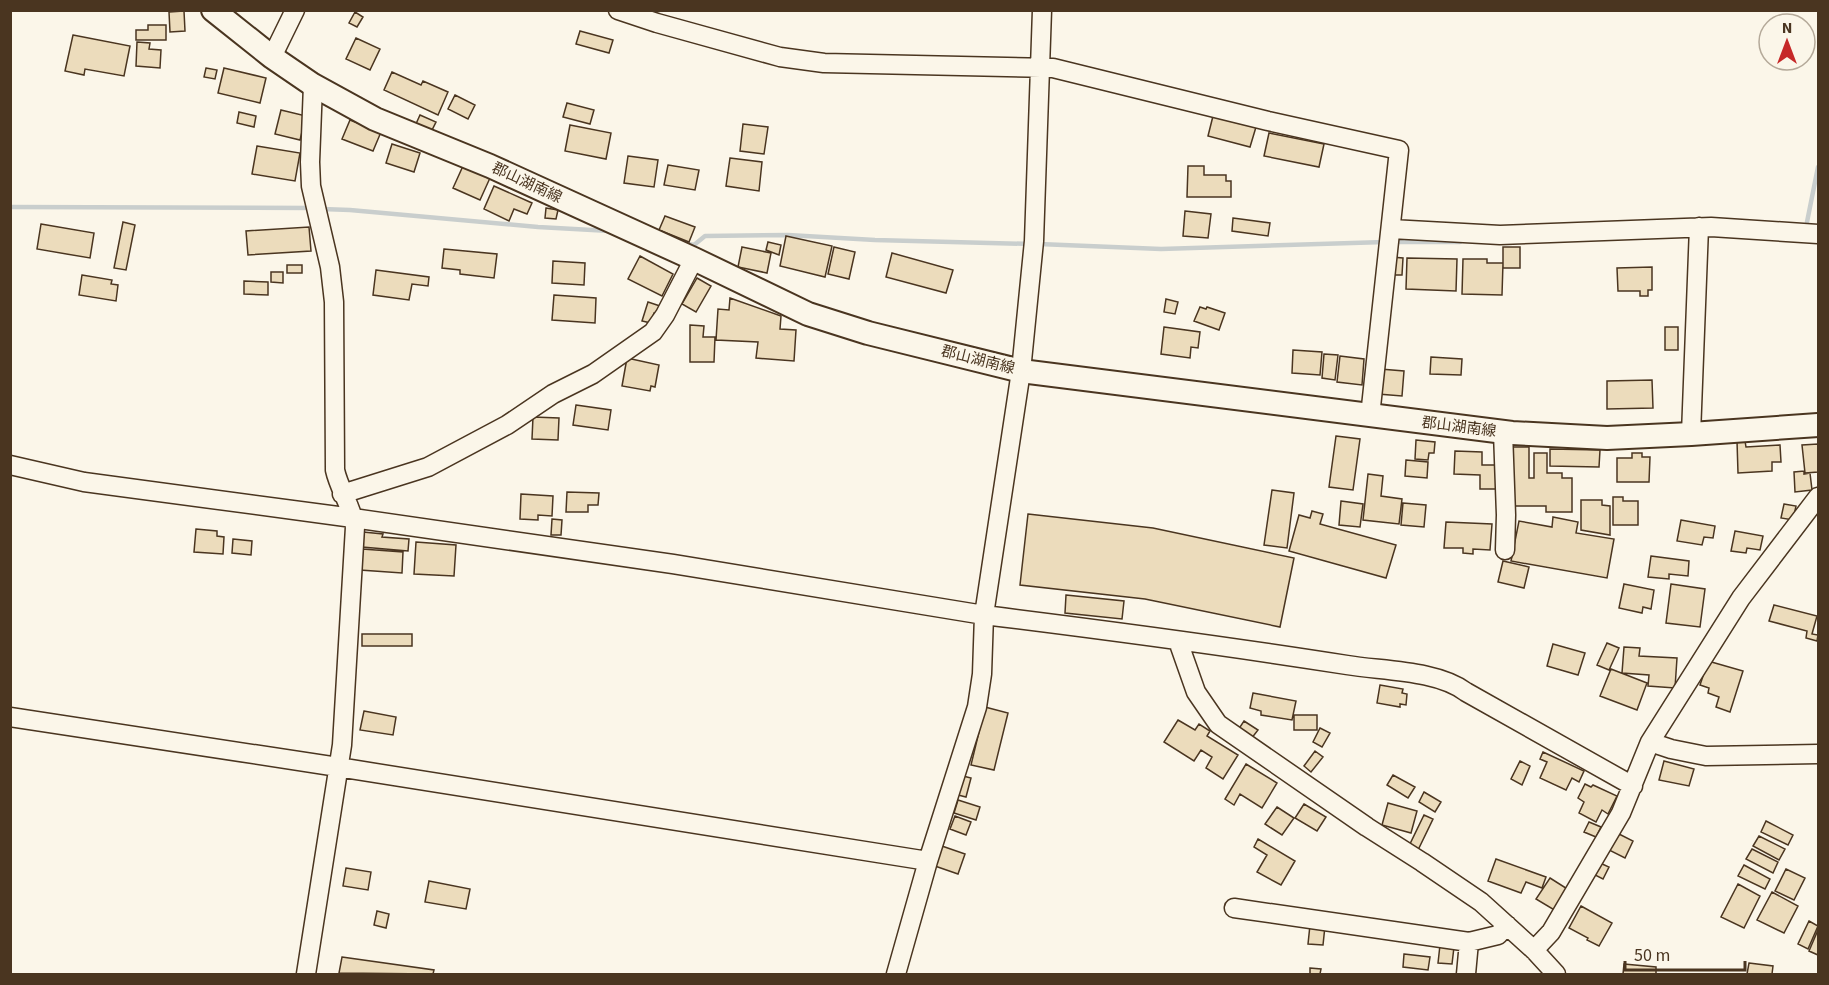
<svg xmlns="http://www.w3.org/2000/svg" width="1829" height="985" font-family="'Source Sans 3','Noto Sans JP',sans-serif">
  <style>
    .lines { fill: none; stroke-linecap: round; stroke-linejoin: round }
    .stream { stroke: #c9cecd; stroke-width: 4.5 }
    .building { fill: #ecdcbc; stroke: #4a3520; stroke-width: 1.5 }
    .minor-casing { stroke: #4a3520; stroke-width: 21 }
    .major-casing { stroke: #4a3520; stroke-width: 26 }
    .minor { stroke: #fbf6e9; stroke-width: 18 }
    .major { stroke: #fbf6e9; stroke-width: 22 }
    .labels { text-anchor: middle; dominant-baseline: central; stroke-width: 4.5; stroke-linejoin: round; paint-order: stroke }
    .street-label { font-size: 15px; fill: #4a3520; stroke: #fbf6e9 }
  </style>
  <rect width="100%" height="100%" fill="#fbf6e9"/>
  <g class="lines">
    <path class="stream" d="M10,207L311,208
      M322,209L350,210L538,227L610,231
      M1807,222L1818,167
      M1393,242H1460
      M683,243L694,245L705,236L788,235L875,240L1031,244
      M1039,244L1161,249L1385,242"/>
  </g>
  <path class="building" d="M184,11L185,31L170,32L169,12Z
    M355,12L363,17L357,27L349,23Z
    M148,25H166V40H136V30H148Z
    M580,31L613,40L609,53L576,44Z
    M73,35L130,46L124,76L85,69L84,75L65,71Z
    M356,38L380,49L370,70L346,59Z
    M137,42L150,43L149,49L161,50L160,68L136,66Z
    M206,68L217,70L215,79L204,77Z
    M224,68L266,78L260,103L218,93Z
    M392,72L421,85L423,81L448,92L438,115L384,90Z
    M455,95L475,105L468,119L448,109Z
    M567,103L594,110L590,124L563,117Z
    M281,110L306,116L300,140L275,134Z
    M239,112L256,116L254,127L237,123Z
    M420,115L436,122L431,132L415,126Z
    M1213,116L1256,127L1250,147L1208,136Z
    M350,120L381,132L373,151L342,139Z
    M743,124L768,127L764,154L740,151Z
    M570,125L611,133L606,159L565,151Z
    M1269,133L1324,144L1319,167L1264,156Z
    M392,144L420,153L414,172L386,163Z
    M257,146L300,153L295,181L252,174Z
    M628,156L658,160L654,187L624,183Z
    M730,158L762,162L759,191L726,186Z
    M668,165L699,170L695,190L664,185Z
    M463,166L490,178L480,200L453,188Z
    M1188,166H1204V175H1226V181H1231V197H1187Z
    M494,186L532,203L527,214L514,209L509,221L484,209Z
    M546,208L558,210L556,219L545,218Z
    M1185,211L1211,214L1208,238L1183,236Z
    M665,216L695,227L689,242L659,230Z
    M1233,218L1270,223L1268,236L1232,231Z
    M123,222L135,225L126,270L114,268Z
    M41,224L94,233L90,258L37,249Z
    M309,227L311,251L248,255L246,231Z
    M786,236L832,246L825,277L780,266Z
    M768,242L781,245L779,255L766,250Z
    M742,247L771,253L767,273L738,267Z
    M834,247L855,252L849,279L828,274Z
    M1503,247H1520V268H1503Z
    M444,249L497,254L494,278L460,274V270L442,268Z
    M892,253L953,270L946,293L886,277Z
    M640,256L673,274L662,296L628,279Z
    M1391,257L1403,258L1402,275H1390Z
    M1407,258L1457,259L1456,291L1406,289Z
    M1463,259H1487V263H1503L1502,295L1462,294Z
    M553,261L585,263L584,285L552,283Z
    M287,265H302V273H287Z
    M1652,267V290H1648V296H1640V291H1618L1617,268Z
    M376,270L429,277L428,286L412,284L409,300L373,295Z
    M271,272H283V283L271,282Z
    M82,275L112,280L111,284L118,285L116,301L79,295Z
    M697,278L711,286L696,312L682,304Z
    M244,281L268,282V295L244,294Z
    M554,295L596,298L595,323L552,320Z
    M730,298L781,316L780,329L796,330L794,361L756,358L758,342L716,340L718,309L729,310Z
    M1166,299L1178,302L1175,314L1164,312Z
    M648,302L660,306L657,313H654L651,323L642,321Z
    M1200,307L1206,309L1207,307L1225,313L1219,330L1194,321Z
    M690,325L704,326L703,337H715L714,362H690Z
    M1164,327L1200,332L1198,348L1191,347L1190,358L1161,354Z
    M1665,327H1678V350H1665Z
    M1293,350L1322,352L1320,375L1292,373Z
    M1324,354L1338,355L1335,380L1322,378Z
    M1340,356L1364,359L1362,385L1337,382Z
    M1431,357L1462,359L1461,375L1430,374Z
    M627,358L659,365L655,387L651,386L650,391L622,386Z
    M1380,369L1404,371L1402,396L1378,394Z
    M1652,380L1653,408L1607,409V381Z
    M576,405L611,410L608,430L573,425Z
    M533,417L559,418L558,440L532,439Z
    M1336,436L1360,439L1353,490L1329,487Z
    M1416,440L1435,442L1434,453H1429L1428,460L1415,459Z
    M1737,441H1745L1746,447L1780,445L1781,462H1772V471L1738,473Z
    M1818,444V472L1805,473L1802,445Z
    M1511,447H1529V478H1534V453H1547V473H1562V478H1572V512H1546V506H1511Z
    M1550,449L1600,450L1599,467L1550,466Z
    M1455,451L1482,452V465H1497V489H1480V475L1454,474Z
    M1632,453H1642V457H1650L1649,482H1617V458H1632Z
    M1406,460L1428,462L1427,478L1405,476Z
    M1804,471V474L1810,473L1812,490L1795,492L1794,472Z
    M1368,474L1383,476L1381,496L1402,499L1399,524L1363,520Z
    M1272,490L1294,493L1287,548L1264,545Z
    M567,492L599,493L598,505H588V512H566Z
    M521,494L553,496L552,516L538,515V520L520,519Z
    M1613,497H1623V501H1638V525H1613Z
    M1581,500H1602V505L1610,506V535L1581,530Z
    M1341,501L1363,504L1360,527L1339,525Z
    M1403,503L1426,505L1424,527L1401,525Z
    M1784,504L1796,506L1793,520L1781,518Z
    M1312,511L1323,514L1320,524L1396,545L1386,578L1289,551L1299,515L1310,518Z
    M1028,514L1153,528L1294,558L1280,627L1145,599L1020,585Z
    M1553,517L1578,522L1576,533L1614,539L1607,578L1511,561L1519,521L1552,527Z
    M552,519L562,520L561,535H551Z
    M1681,520L1715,526L1713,538L1704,537L1702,545L1677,541Z
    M1446,522L1492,524L1490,550L1473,549V554L1463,553V548H1444Z
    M196,529L217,531V536L224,537L223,554L194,552Z
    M1735,531L1763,536L1760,550L1747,548L1746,553L1731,551Z
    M363,532L383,534L382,537L409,539L408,551L362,547Z
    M233,539L252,541L251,555L232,553Z
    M416,542L456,545L454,576L414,574Z
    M362,549L403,552L402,573L360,570Z
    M1651,556L1689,561L1688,576L1669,574V579L1648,577Z
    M1503,561L1529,567L1524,588L1498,582Z
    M1624,584L1654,590L1651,609L1643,607L1642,613L1619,608Z
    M1671,584L1705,589L1700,627L1666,623Z
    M1066,595L1124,601L1122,619L1065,613Z
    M1774,605L1817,616L1812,634L1818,635L1817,641L1806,638L1807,631L1769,621Z
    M362,634H412V646H362Z
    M1607,643L1619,648L1609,670L1597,665Z
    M1553,644L1585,653L1578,675L1547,666Z
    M1624,647L1640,648L1639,656L1677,658L1675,688L1648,686L1649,675L1622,673Z
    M1708,661L1743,671L1730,712L1716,707L1719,697L1708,693L1709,688L1700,685Z
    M1611,669L1647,683L1637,710L1600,696Z
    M1380,685L1403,689L1402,693L1407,694L1406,705L1400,704V707L1377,703Z
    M1253,693L1296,701L1292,720L1261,715V711L1250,708Z
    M985,707L1008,713L994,770L971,765Z
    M364,711L396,717L393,735L360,730Z
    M1294,715H1317V730H1294Z
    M1178,720L1195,730L1199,724L1210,731L1207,736L1238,755L1223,779L1206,768L1212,757L1201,750L1194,761L1164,742Z
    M1244,721L1258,730L1251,739L1238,730Z
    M1320,728L1330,733L1322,747L1313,742Z
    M1315,751L1323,757L1311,772L1304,766Z
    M1543,752L1584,771L1579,782L1572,778L1566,790L1540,778L1547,762L1540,759Z
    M1520,761L1530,766L1522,785L1511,779Z
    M1664,761L1694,769L1689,786L1659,780Z
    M1246,764L1277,783L1262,808L1240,794L1234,805L1225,799Z
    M1393,775L1415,787L1408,798L1387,785Z
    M963,776L971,778L966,797L958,795Z
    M1585,784L1591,787L1593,785L1617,796L1608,814L1602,810L1596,822L1579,813L1584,802L1578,798Z
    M1424,792L1441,802L1435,812L1419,802Z
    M958,800L980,807L976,820L954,813Z
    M1388,803L1417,811L1411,833L1382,825Z
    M1304,804L1326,817L1317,831L1295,818Z
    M1277,807L1294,818L1282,835L1265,824Z
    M1424,815L1433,819L1418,850L1409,846Z
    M955,816L971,822L966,835L950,829Z
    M1766,821L1793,835L1788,845L1761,832Z
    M1589,822L1601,827L1596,837L1584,832Z
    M1617,833L1633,841L1625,858L1609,850Z
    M1759,836L1785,849L1779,860L1753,846Z
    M1258,839L1295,861L1281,885L1257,872L1267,855L1254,847Z
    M939,845L965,854L958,874L932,865Z
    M1752,849L1778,862L1773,873L1746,859Z
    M1496,859L1546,877L1542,888L1526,882L1521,893L1488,881Z
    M1600,863L1609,867L1603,879L1595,875Z
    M1744,865L1770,879L1765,889L1738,876Z
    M346,868L371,872L368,890L343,886Z
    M1786,869L1805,878L1794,900L1775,891Z
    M1550,878L1569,890L1556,911L1536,899Z
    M429,881L470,889L466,909L425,902Z
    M1738,884L1760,896L1744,928L1721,917Z
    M1772,892L1798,906L1784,933L1757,920Z
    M1581,906L1612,923L1599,946L1587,940L1588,938L1569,928Z
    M377,911L389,914L386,928L374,925Z
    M1809,921L1818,926L1808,949L1798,944Z
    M1310,925L1325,926L1323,945L1308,944Z
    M1818,930V955L1809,951Z
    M1440,945L1454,947L1452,964L1438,963Z
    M1404,954L1430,957L1428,970L1403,967Z
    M342,957L434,970L433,974L339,973Z
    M1749,963L1773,966L1772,974H1747Z
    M1624,964L1656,967V974H1623Z
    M1310,968L1321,969L1320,974H1310Z"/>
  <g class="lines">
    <g class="minor-casing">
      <path id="minor" d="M618,10L657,23L780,57L824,63L1053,68L1268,121L1399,150L1370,416
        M272,57L295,10
        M1391,229L1500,235L1711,227L1818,234
        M1503,432L1506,515L1505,550
        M1691,434L1699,227
        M10,465L84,482L353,518L673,564L984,615L1021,371L1034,241L1042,10
        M342,494L428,467L507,425L553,394L593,374L653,332L665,315L694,259
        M1178,641L1196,692L1218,724L1367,827L1422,862L1481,902L1534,950L1556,974
        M10,717L338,767L928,861
        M1650,742L1671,749L1706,756L1818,754
        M1234,908L1469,942L1498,935L1507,925
        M1534,950L1551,932L1621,813L1650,742L1741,598L1818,497
        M306,974L342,745L355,527C353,509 339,489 335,470L334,302L330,267L311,186L310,162L313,85
        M896,974L928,861L977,707L982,674L984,615C1105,630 1226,646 1347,665C1382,671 1437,670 1466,692L1633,786
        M1466,974L1469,942"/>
    </g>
    <g class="major-casing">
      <path id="major" d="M213,10L272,57L313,85L375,119L490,166L694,259L808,314L868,333L1021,371L1512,433L1607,438L1691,434L1818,425"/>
    </g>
    <use href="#minor" class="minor"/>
    <use href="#major" class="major"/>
  </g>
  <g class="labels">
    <g class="street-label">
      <text transform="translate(527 183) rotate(25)">郡山湖南線</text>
      <text transform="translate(978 360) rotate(14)">郡山湖南線</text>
      <text transform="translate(1459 427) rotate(7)">郡山湖南線</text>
    </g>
  </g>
  <rect width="1829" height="985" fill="none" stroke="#4a3520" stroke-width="24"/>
  <g transform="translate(1787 42)"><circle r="28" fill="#fbf6e9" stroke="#b4a999" stroke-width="1.5"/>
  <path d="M0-4.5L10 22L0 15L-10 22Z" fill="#c62828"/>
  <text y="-9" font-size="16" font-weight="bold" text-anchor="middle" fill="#4a3520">N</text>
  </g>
  <path d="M1625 961v9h120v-9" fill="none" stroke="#4a3520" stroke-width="3"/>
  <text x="1634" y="961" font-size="18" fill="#4a3520" stroke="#fbf6e9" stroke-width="4.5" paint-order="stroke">50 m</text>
</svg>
